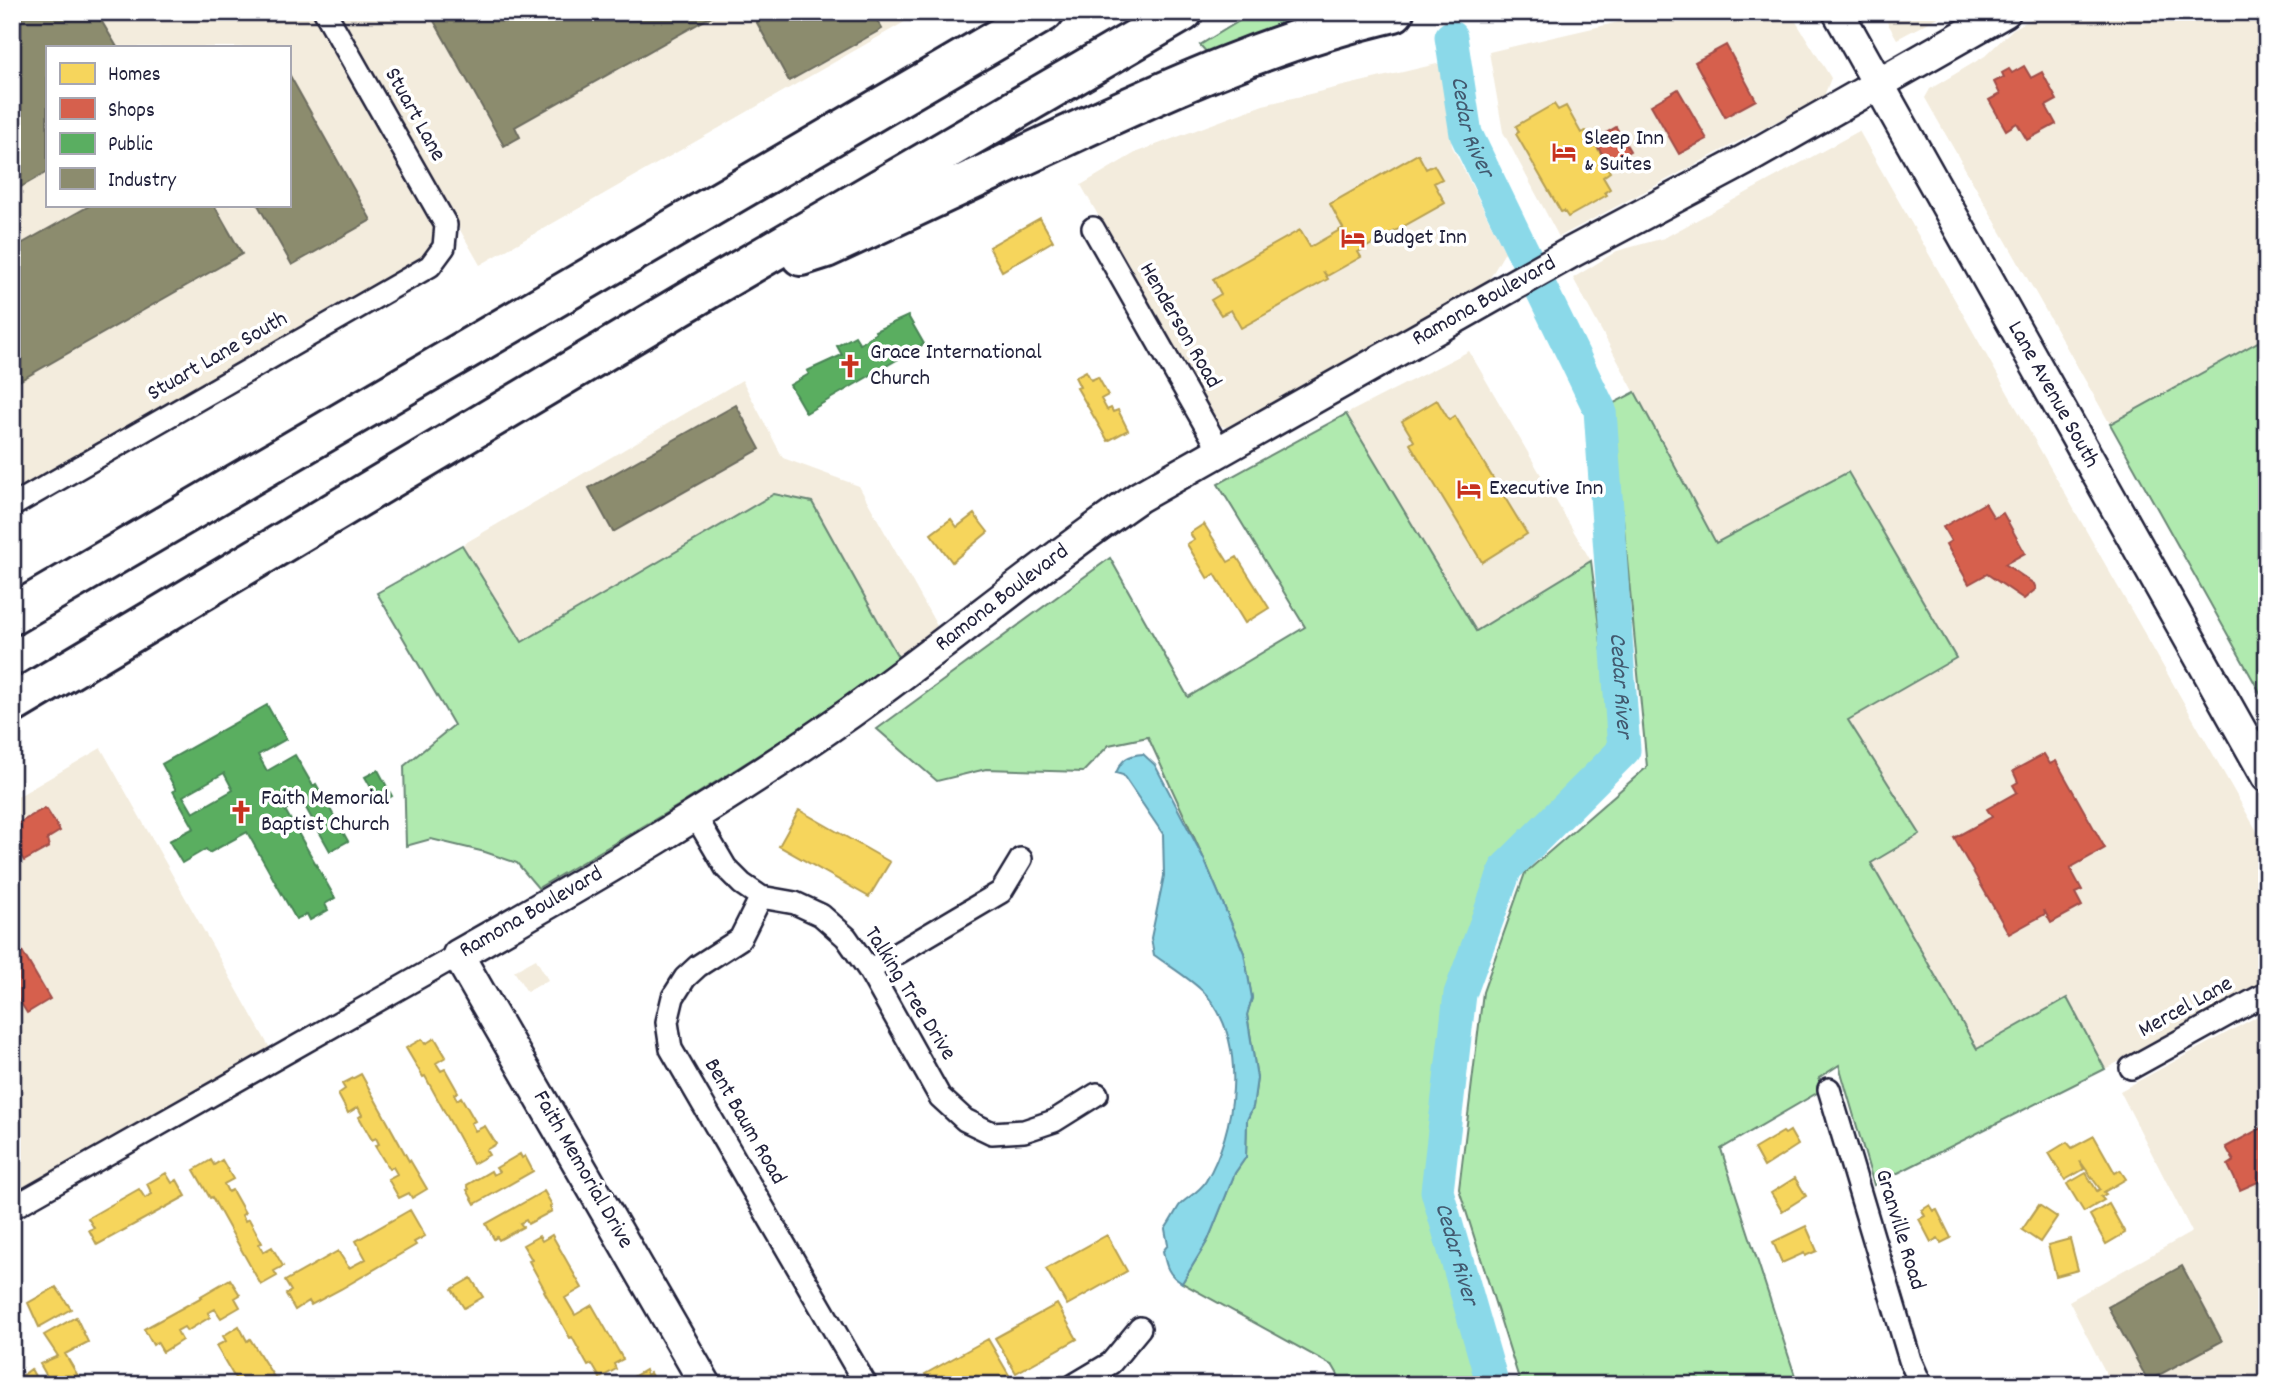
<svg xmlns="http://www.w3.org/2000/svg" width="2279" height="1397" font-family="Dekko,sans-serif">
  <style>
    .built { fill: #f3ecdd; fill-rule: evenodd }
    .green { fill: #b0eaaf; stroke: #698675; stroke-width: 2 }
    .water { fill: #8bd9e9; stroke: #6190a3; stroke-width: 2 }
    .homes { fill: #f6d55c; stroke: #b69f52; stroke-width: 2 }
    .shops { fill: #d6604d; stroke: #a04d48; stroke-width: 2 }
    .public { fill: #5aae61; stroke: #498456; stroke-width: 2; fill-rule: evenodd }
    .industry { fill: #8c8c6e; stroke: #6c6c5f; stroke-width: 2 }
    .lines { fill: none; stroke-linecap: round; stroke-linejoin: round }
    .river { stroke: #8bd9e9; stroke-width: 33 }
    .street-casing { stroke: #22223b; stroke-width: 26 }
    .secondary-casing { stroke: #22223b; stroke-width: 35 }
    .highway-casing { stroke: #22223b; stroke-width: 44 }
    .street { stroke: #fff; stroke-width: 21 }
    .secondary { stroke: #fff; stroke-width: 30 }
    .highway { stroke: #fff; stroke-width: 38 }
    .labels { text-anchor: middle; dominant-baseline: central; stroke-width: 7; stroke-linejoin: round; paint-order: stroke }
    .street-label { font-size: 23px; fill: #22223b; stroke: #fff }
    .poi-label { font-size: 23px; fill: #22223b; stroke: #fff; text-anchor: start }
    .water-label { font-size: 24px; font-style: italic; fill: #42596f; stroke: #fff }
  </style>
  <rect width="100%" height="100%" fill="#fff"/>
  <filter id="ink" filterUnits="userSpaceOnUse"><feTurbulence type="fractalNoise" baseFrequency=".0143" numOctaves="2"/><feDisplacementMap in="SourceGraphic" scale="14" xChannelSelector="R" yChannelSelector="G"/><feConvolveMatrix kernelMatrix="1 2 1 2 8 2 1 2 1" color-interpolation-filters="sRGB"/></filter>
  <g filter="url(#ink)">
    <path class="built" d="M12,12H312L436,229L433,241L421,257L12,494ZM47,47H289V205H47Z
      M336,12H922L480,265Z
      M1662,12H1790L1831,78L1824,96L1559,237L1503,132L1489,52Z
      M1881,12H1948L1897,39Z
      M2044,12H2267V337L2110,424L1925,98L1930,89L1985,56L2013,29Z
      M1441,63L1452,146L1505,252L1487,283L1232,429L1216,424L1081,185L1137,152L1263,105Z
      M1859,131L2267,849V983L2105,1069L2067,998L1977,1049L1870,863L1920,834L1847,720L1956,658L1848,472L1716,543L1573,278L1617,251L1664,238Z
      M1469,351L1591,561L1476,632L1346,414Z
      M742,380L783,458L859,486L942,635L902,664L812,503L775,494L522,642L462,545Z
      M101,748L271,1050L12,1193V800Z
      M536,959L548,980L527,992L514,971Z
      M2267,1011V1385H2112L2069,1301L2192,1232L2120,1091Z"/>
    <path class="green" d="M1254,12H1363L1210,56L1200,45Z
      M2267,337V705L2110,424Z
      M1635,392L1716,543L1848,472L1956,658L1848,720L1920,834L1871,863L1977,1049L2067,998L2105,1069L1874,1185L1839,1065L1819,1078L1822,1090L1721,1149L1798,1385H1521L1459,1189L1483,992L1525,873L1647,767L1612,404Z
      M1346,414L1476,631L1591,561L1613,742L1497,862L1450,991L1424,1194L1482,1385H1344L1333,1366L1182,1283L1208,1240L1235,1173L1246,1157L1247,1120L1253,1107L1257,1078L1247,1014L1252,998L1244,953L1204,859L1148,737L1109,745L1083,772L986,769L937,781L877,729L1110,558L1188,697L1305,627L1218,484Z
      M774,494L812,502L902,664L681,804L538,888L517,863L485,852L431,839L406,846L404,766L454,725L377,593L462,545L522,642Z"/>
    <path class="water" d="M1143,754L1155,765L1204,859L1244,953L1252,998L1247,1015L1257,1078L1253,1107L1247,1120L1246,1157L1235,1173L1208,1240L1182,1283C1168,1275 1166,1266 1163,1251L1168,1245L1165,1229C1171,1221 1174,1214 1179,1206C1185,1198 1199,1193 1206,1181C1236,1130 1247,1047 1209,998C1199,984 1169,966 1154,955L1151,938L1164,876L1163,834L1123,775L1116,773C1122,759 1128,755 1143,754Z"/>
    <path class="homes" d="M1554,104L1558,110L1566,106L1581,133L1586,131L1608,164L1606,166L1610,172L1603,177L1610,189L1605,192L1607,195L1568,217L1564,211L1561,212L1516,134L1519,132L1516,126Z
      M1418,154L1426,169L1434,165L1442,179L1434,183L1445,203L1358,252L1361,257L1327,276L1323,271L1328,279L1241,328L1231,310L1221,315L1211,300L1221,294L1213,279L1300,230L1310,247L1343,228L1330,204Z
      M1040,218L1053,241L1002,271L989,247Z
      M1086,371L1091,380L1098,377L1108,395L1101,399L1107,410L1111,408L1113,412L1118,410L1128,430L1108,441L1077,388L1080,387L1075,377Z
      M1437,400L1449,420L1455,416L1527,534L1482,562L1410,444L1414,441L1402,421Z
      M974,514L988,532L952,562L931,534L951,519L957,527Z
      M1204,524L1228,562L1237,557L1269,608L1245,623L1215,574L1208,579L1187,544L1194,540L1190,533Z
      M799,810L890,862L869,897L779,846Z
      M435,1038L446,1057L436,1063L441,1071L445,1069L458,1092L454,1094L457,1100L461,1097L475,1121L471,1123L475,1131L485,1126L496,1144L486,1150L489,1155L473,1164L425,1076L423,1077L406,1048L422,1039L425,1044Z
      M361,1074L409,1161L410,1160L427,1189L412,1198L409,1193L399,1198L388,1179L397,1174L393,1167L389,1169L375,1146L379,1144L376,1138L372,1140L359,1117L362,1115L358,1107L348,1113L338,1094L345,1089L342,1084Z
      M1790,1131L1798,1145L1764,1167L1754,1149L1783,1132L1785,1134Z
      M2094,1136L2115,1173L2120,1170L2126,1179L2104,1192L2106,1194L2101,1197L2104,1200L2084,1212L2067,1184L2086,1173L2097,1191L2100,1189L2080,1161L2084,1169L2065,1180L2049,1153L2067,1142L2072,1148Z
      M520,1154L522,1158L525,1156L533,1171L475,1204L467,1190L469,1189L467,1185L491,1171L493,1175L499,1172L496,1168Z
      M211,1160L214,1165L222,1160L233,1179L224,1184L228,1192L232,1190L245,1213L242,1215L245,1221L249,1219L262,1243L259,1244L263,1252L272,1247L283,1266L274,1271L277,1276L261,1285L212,1197L210,1198L194,1170Z
      M166,1173L172,1183L177,1180L186,1196L97,1245L89,1230L94,1228L88,1218L139,1189L145,1198L152,1194L147,1184Z
      M1795,1178L1806,1196L1782,1211L1771,1193Z
      M544,1191L552,1205L550,1207L552,1211L528,1224L526,1220L520,1223L523,1227L499,1240L497,1237L494,1239L486,1224Z
      M2109,1204L2125,1233L2106,1244L2090,1215Z
      M1930,1205L1934,1211L1937,1210L1951,1238L1941,1243L1938,1238L1931,1242L1919,1219L1925,1216L1922,1210Z
      M2039,1205L2057,1217L2040,1242L2022,1230Z
      M410,1210L425,1236L414,1242L416,1245L341,1289L311,1305L309,1301L295,1310L286,1294L291,1291L285,1281L338,1251L349,1268L366,1259L356,1241Z
      M1806,1226L1817,1251L1805,1256L1804,1253L1782,1263L1773,1242Z
      M552,1235L582,1288L565,1298L575,1315L592,1305L623,1359L614,1364L616,1369L600,1378L592,1364L588,1366L572,1337L570,1338L544,1291L545,1290L529,1261L532,1260L523,1245L539,1236L542,1241Z
      M1107,1235L1127,1271L1067,1305L1046,1269Z
      M2070,1239L2078,1270L2056,1276L2048,1245Z
      M471,1278L483,1297L464,1308L452,1289Z
      M230,1279L240,1295L235,1298L240,1307L221,1318L215,1309L208,1313L210,1317L187,1331L184,1327L177,1331L182,1340L163,1352L157,1342L153,1345L144,1329L202,1297L201,1296Z
      M56,1287L71,1309L39,1327L28,1303Z
      M1057,1304L1077,1339L1016,1373L995,1338Z
      M76,1317L88,1342L65,1354L81,1381L74,1385H52L40,1364L58,1356L44,1335Z
      M239,1326L247,1341L250,1339L279,1385H239L216,1346L226,1341L223,1336Z
      M988,1339L1009,1375L989,1385H932L925,1374Z
      M31,1369L40,1385H12V1377L15,1381Z
      M645,1370L647,1375L650,1373L657,1385L621,1384Z"/>
    <path class="shops" d="M1726,45L1756,100L1725,117L1695,62Z
      M2024,66L2031,78L2042,72L2057,100L2046,106L2056,124L2027,140L2017,123L2006,130L1989,100L2000,94L1994,82L2004,77L2002,73L2009,69L2012,73Z
      M1678,89L1707,139L1679,154L1651,105Z
      M1616,127L1630,151L1608,164L1594,140Z
      M1985,503L1994,518L2003,513L2025,553L2005,564L2034,584L2036,589L2024,599L1987,574L1969,584L1946,544L1951,541L1943,527Z
      M2044,754L2050,764L2056,761L2105,848L2070,868L2082,890L2075,893L2082,906L2051,923L2044,910L2045,914L2009,934L1954,838L1992,817L1987,809L2017,792L2013,785L2018,782L2013,771Z
      M43,809L47,810L60,831L47,839L49,847L24,861L12,841V827Z
      M12,934L50,999L27,1013L12,989Z
      M2267,1125V1178L2240,1190L2228,1165L2234,1161L2226,1147Z"/>
    <path class="public" d="M908,316L924,344L806,413L790,385L809,374L807,371L842,355L837,346L855,336L860,344L876,333L875,331Z
      M267,705L286,739L258,755L267,771L295,755L313,786L316,784L348,841L330,851L302,801L285,810L335,898L325,904L328,910L310,920L307,914L296,919L247,832L209,853L206,849L182,863L169,841L194,828L173,791L176,790L162,764ZM224,773L233,790L193,813L183,796Z
      M378,770L392,796L380,803L365,777Z"/>
    <path class="industry" d="M12,12H96L117,47H47V172L12,192Z
      M429,12H719L515,127L520,137L504,146Z
      M751,12H872L882,29L789,81Z
      M289,74L371,220L292,265L258,205H289Z
      M91,205H214L242,254L12,385V249Z
      M736,405L760,449L613,532L589,488Z
      M2182,1266L2222,1341L2148,1381L2108,1307Z"/>
    <g class="lines">
      <path class="river" id="s1" d="M1451,37L1466,134L1600,410L1624,750L1506,868L1460,994L1437,1191L1493,1385"/>
      <g class="street-casing">
        <path id="street" d="M1093,228L1220,451
          M12,506L430,266L444,247L446,225L325,12
          M696,817L726,868L742,884L761,897L795,903L821,915L846,937L869,970L940,1097L965,1120L992,1133L1024,1131L1054,1121L1097,1094
          M761,897L740,939L698,966L685,978L673,997L667,1022L671,1049L866,1385
          M869,970L1001,892L1021,859
          M2131,1068L2267,993
          M1829,1089L1910,1360L1921,1385
          M12,1208L458,955
          M1074,1385L1111,1363L1140,1328"/>
      </g>
      <g class="secondary-casing">
        <g id="secondary">
          <path id="s2" d="M1838,12L2267,777"/>
          <path id="s3" d="M706,1385L458,955C592,879 724,802 850,713C948,643 1040,565 1139,497L1570,253L1745,160L2005,12"/>
        </g>
      </g>
      <g class="highway-casing">
        <path id="highway" d="M801,256L826,248C905,212 983,175 1062,138C1169,88 1278,39 1394,12
          M12,615L1044,12
          M12,704L725,279L1183,12"/>
      </g>
      <use href="#street" class="street"/>
      <use href="#secondary" class="secondary"/>
      <use href="#highway" class="highway"/>
    </g>
  </g>
  <defs>
    <g id="hotel-bare" transform="scale(1.89)"><path d="M-6-4.5h1.5V1H6V5H4.5V3h-9V5H-6ZM-4 0a1.8 1.8 0 1 1 3.6 0ZM.5 0V-2.5h3Q6-2.5 6 0Z" fill="#c8321e" stroke="#fff" stroke-width="2.5" paint-order="stroke"/></g>
    <g id="church-bare" transform="scale(1.89)"><path d="M-1.2-6h2.4v3.5h3.3v2.4h-3.3V6h-2.4V-.1h-3.3v-2.4h3.3Z" fill="#c8321e" stroke="#fff" stroke-width="2.5" paint-order="stroke"/></g>
  </defs>
  <g fill-rule="evenodd">
    <use href="#hotel-bare" x="1564" y="152"/>
    <use href="#hotel-bare" x="1353" y="238"/>
    <use href="#church-bare" x="850" y="366"/>
    <use href="#hotel-bare" x="1469" y="489"/>
    <use href="#church-bare" x="241" y="812"/>
  </g>
  <g class="labels">
    <g class="street-label">
      <text transform="translate(414 115) rotate(61)">Stuart Lane</text>
      <text stroke="none"><textPath href="#s3" startOffset="1715">Ramona Boulevard</textPath></text>
      <text transform="translate(1179 326) rotate(60)">Henderson Road</text>
      <text transform="translate(218 357) rotate(-30)">Stuart Lane South</text>
      <text stroke="none"><textPath href="#s2" startOffset="439">Lane Avenue South</textPath></text>
      <text stroke="none"><textPath href="#s3" startOffset="1148">Ramona Boulevard</textPath></text>
      <text stroke="none"><textPath href="#s3" startOffset="581">Ramona Boulevard</textPath></text>
      <text transform="translate(909 994) rotate(58)">Talking Tree Drive</text>
      <text transform="translate(2186 1008) rotate(-29)">Mercel Lane</text>
      <text transform="translate(744 1122) rotate(60)">Bent Baum Road</text>
      <text transform="translate(582 1170) rotate(60)">Faith Memorial Drive</text>
      <text transform="translate(1899 1230) rotate(73)">Granville Road</text>
    </g>
    <g class="poi-label">
      <text x="1584" y="139">Sleep Inn<tspan x="1584" dy="26">&amp; Suites</tspan></text>
      <text x="1373" y="238">Budget Inn</text>
      <text x="870" y="353">Grace International<tspan x="870" dy="26">Church</tspan></text>
      <text x="1489" y="489">Executive Inn</text>
      <text x="261" y="799">Faith Memorial<tspan x="261" dy="26">Baptist Church</tspan></text>
    </g>
    <g class="water-label">
      <text stroke="none"><textPath href="#s1" startOffset="93">Cedar River</textPath></text>
      <text stroke="none"><textPath href="#s1" startOffset="681">Cedar River</textPath></text>
      <text stroke="none"><textPath href="#s1" startOffset="1311">Cedar River</textPath></text>
    </g>
  </g>
  <rect width="2279" height="1397" fill="none" stroke="#fff" stroke-width="42"/>
  <rect x="21" y="21" width="2237" height="1355" fill="none" stroke="#22223b" stroke-width="2.5" filter="url(#ink)"/>
  <rect x="46" y="46" width="245" height="161" fill="#ffffff" stroke="#a7a7b1" stroke-width="2"/>
  <rect x="60" y="63" width="35" height="21" fill="#f6d55c" stroke="#a7a7b1" stroke-width="2"/>
  <text x="108" y="80" font-size="21" fill="#22223b">Homes</text>
  <rect x="60" y="98" width="35" height="21" fill="#d6604d" stroke="#a7a7b1" stroke-width="2"/>
  <text x="108" y="116" font-size="21" fill="#22223b">Shops</text>
  <rect x="60" y="133" width="35" height="21" fill="#5aae61" stroke="#a7a7b1" stroke-width="2"/>
  <text x="108" y="150" font-size="21" fill="#22223b">Public</text>
  <rect x="60" y="168" width="35" height="21" fill="#8c8c6e" stroke="#a7a7b1" stroke-width="2"/>
  <text x="108" y="186" font-size="21" fill="#22223b">Industry</text>
</svg>
